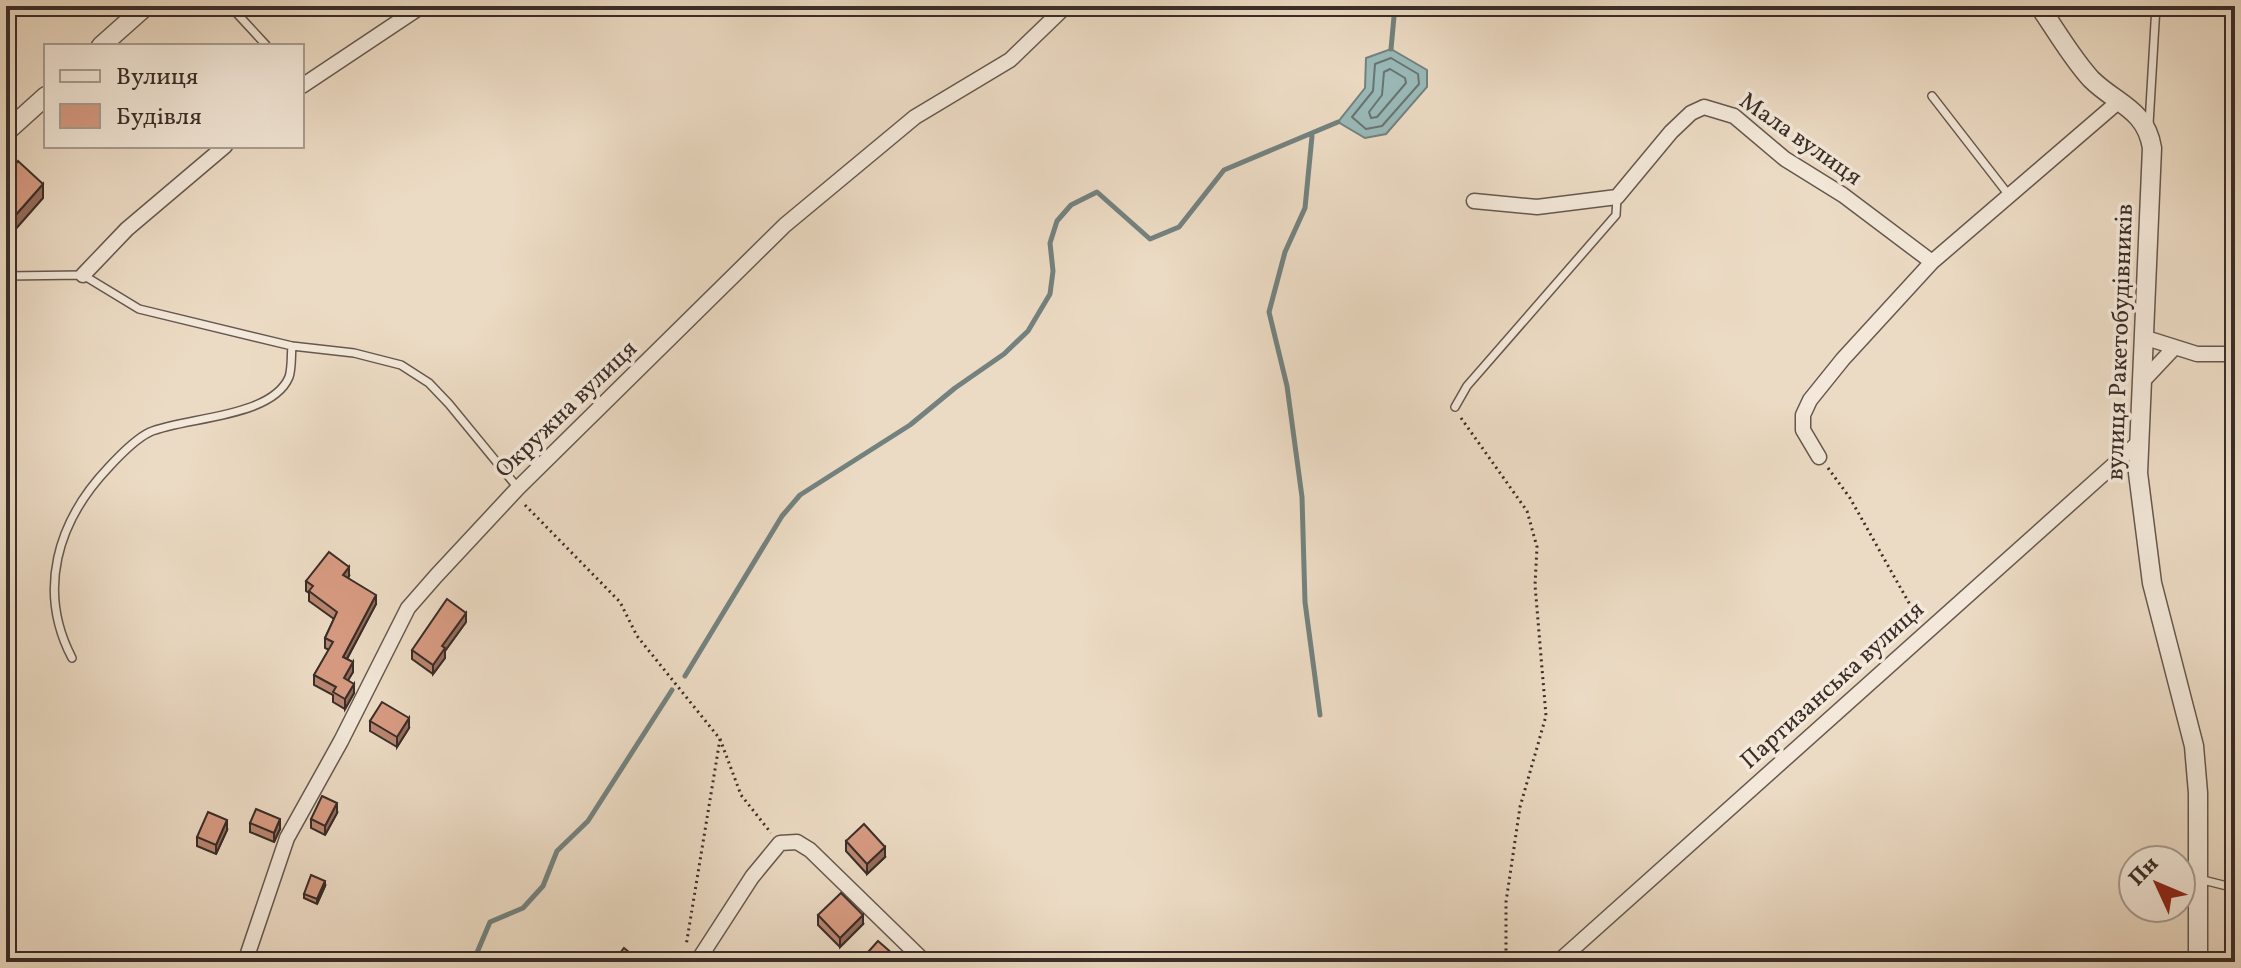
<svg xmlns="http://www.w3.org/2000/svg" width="2241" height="968" font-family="Vollkorn,serif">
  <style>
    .water { fill: #99bab9; stroke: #73827f; stroke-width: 2 }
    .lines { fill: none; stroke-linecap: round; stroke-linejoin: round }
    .shore { stroke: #697470; stroke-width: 2 }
    .stream { stroke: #73827f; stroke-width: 5 }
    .service-casing { stroke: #66584f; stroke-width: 10 }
    .minor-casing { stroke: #66584f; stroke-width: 17 }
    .tertiary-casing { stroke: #66584f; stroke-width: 21 }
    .path { stroke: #392d28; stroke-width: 3; stroke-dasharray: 2 4; stroke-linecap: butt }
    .service { stroke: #f3e8d9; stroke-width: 7 }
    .minor { stroke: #f3e8d9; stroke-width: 14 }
    .tertiary { stroke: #f3e8d9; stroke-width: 18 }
    .wall { fill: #b98570; stroke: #392d28; stroke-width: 2 }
    .shaded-wall { fill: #966c5b; stroke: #392d28; stroke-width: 2 }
    .building { fill: #d79b82; stroke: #392d28; stroke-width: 2 }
    .labels { text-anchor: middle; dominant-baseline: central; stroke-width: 7; stroke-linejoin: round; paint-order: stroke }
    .street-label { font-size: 24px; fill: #392d28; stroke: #f3e8d9 }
  </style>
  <rect width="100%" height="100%" fill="#ecdbc4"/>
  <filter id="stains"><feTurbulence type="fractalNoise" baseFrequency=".0025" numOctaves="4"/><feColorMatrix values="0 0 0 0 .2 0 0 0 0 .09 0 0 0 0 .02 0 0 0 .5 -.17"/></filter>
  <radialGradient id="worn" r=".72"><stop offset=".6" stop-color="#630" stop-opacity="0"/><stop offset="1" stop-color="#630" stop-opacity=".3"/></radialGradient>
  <path class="water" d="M1391,49L1427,70V87L1386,134L1365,138L1338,122L1365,88L1366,58Z"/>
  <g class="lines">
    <path class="shore" d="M1391,58L1418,74L1419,84L1382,126L1366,129L1352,117L1373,91L1375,64Z
      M1390,69L1405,78L1406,83L1377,117L1371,118L1369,112L1382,95L1384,72Z"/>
    <path class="stream" d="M1391,49L1395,6
      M1312,136L1305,208L1285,252L1269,312L1287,386L1302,497L1305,602L1320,715
      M685,676L782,516L800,495L910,425L955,388L1004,354L1028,331L1050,294L1053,271L1050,243L1057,221L1071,205L1097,192L1150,239L1179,227L1224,170L1338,122
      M473,962L490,922L523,908L543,886L557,851L588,821L672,690"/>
    <g class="service-casing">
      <path id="service" d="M230,6L266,45
        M916,6L917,8
        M1932,96L2008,194
        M2149,124L2156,6
        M6,276L83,275L139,309L292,346L354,353L401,365L429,383L449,404L518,488
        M1455,407L1467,386L1616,215L1617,197
        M72,658C37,591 57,522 108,468C119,456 135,439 150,432C185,417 272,418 289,377C292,369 291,355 292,346
        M2199,879L2235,888"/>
    </g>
    <g class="minor-casing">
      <path id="minor" d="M302,86L422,6
        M1474,201L1537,207L1617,197L1671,132L1691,113L1704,107L1734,116L1785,159L1843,195L1932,262
        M83,275L127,229L225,146
        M2143,337L2197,354H2235
        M2142,382L2174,348
        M1819,457L1803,430V415L1810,400L1843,359L1932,262L2118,102
        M245,962L287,838L341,741L408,608L436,576L518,488L785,225L915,117L1010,60L1066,6
        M697,962L752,877L780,843L797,842L810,850L925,962
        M1558,962L2138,443"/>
    </g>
    <g class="tertiary-casing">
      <path id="tertiary" d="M2039,6C2056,30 2071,57 2091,79C2116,104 2146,109 2152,148L2138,473L2152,583L2194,746L2198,793V962
        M101,46L146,6
        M6,132L46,96"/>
    </g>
    <path class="path" d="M1461,418L1527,511L1537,547L1535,585L1546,716L1520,807L1506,902V962
      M1828,468L1850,498L1918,619
      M525,505L620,602L637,636L720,739L686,946
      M720,739L741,795L771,833"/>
    <use href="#service" class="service"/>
    <use href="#minor" class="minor"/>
    <use href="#tertiary" class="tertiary"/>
  </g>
  <path class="wall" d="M349,576L348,578L376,604L347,659L353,672L348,680L354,693L345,709L333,702V695L314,685V675L329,650L325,648V638L334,619L309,601V593L306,591V581Z
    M466,622L445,651V658L433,674L412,659V650Z
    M370,721L409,728L397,747L370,731Z
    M337,813L325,835L311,828V819Z
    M250,823L280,829L274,842L250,832Z
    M227,830L216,854L197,846V837Z
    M846,841L885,857L867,874L846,851Z
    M325,886L317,904L304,898V894Z
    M818,915L863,924L840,947L818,925Z"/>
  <path class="shaded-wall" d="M43,184V198L6,240V226Z
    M349,567V576L343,585V575Z
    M376,595V604L343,666V657Z
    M466,613V622L445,651V658L433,674V665L442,646Z
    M353,662V672L344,687V678Z
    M354,684V693L345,709V699Z
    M409,718V728L397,747V737Z
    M337,803V813L325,835V826Z
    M280,819V829L274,842V833Z
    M227,820V830L216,854V845Z
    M885,847V857L867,874V864Z
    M325,881V886L317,904V899Z
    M863,915V924L840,947V938Z"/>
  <path class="building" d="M18,161L43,184L6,226V175Z
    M329,552L349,567L343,575L376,595L343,657L353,662L344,678L354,684L345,699L333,692L336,687L314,675L333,642L325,638L337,612L309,591L313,586L306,581Z
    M447,599L466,613L442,646L445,648L433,665L412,650Z
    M382,702L409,718L397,737L370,721Z
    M322,796L337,803L325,826L311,819Z
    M256,809L280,819L274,833L250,823Z
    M208,812L227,820L216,845L197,837Z
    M864,824L885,847L867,864L846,841Z
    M311,875L325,881L317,899L304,894Z
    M841,893L863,915L840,938L818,915Z
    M878,941L901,961L900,962H862L860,961Z
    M624,948L641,962H613Z"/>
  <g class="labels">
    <g class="street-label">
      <text transform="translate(1800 140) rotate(35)">Мала вулиця</text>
      <text transform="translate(2121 342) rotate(-88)">вулиця Ракетобудівників</text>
      <text transform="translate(567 410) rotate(-44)">Окружна вулиця</text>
      <text transform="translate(1833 686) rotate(-42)">Партизанська вулиця</text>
    </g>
  </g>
  <rect width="2241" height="968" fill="none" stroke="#ecdbc4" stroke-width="32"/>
  <rect x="8" y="8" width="2225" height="952" fill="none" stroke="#392d28" stroke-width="4"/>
  <rect x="16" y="16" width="2209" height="936" fill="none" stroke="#392d28" stroke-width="2"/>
  <rect x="44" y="44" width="260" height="104" fill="#f3e8d9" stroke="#a99d92" stroke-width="2"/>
  <rect x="60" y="70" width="40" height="12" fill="#f3e8d9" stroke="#a99d92" stroke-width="2"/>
  <text x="116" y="84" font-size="24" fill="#392d28">Вулиця</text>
  <rect x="60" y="104" width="40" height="24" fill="#d79b82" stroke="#a99d92" stroke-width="2"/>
  <text x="116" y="124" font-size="24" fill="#392d28">Будівля</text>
  <g transform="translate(2157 884) rotate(314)"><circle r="38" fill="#f3e8d9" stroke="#a99d92" stroke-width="2"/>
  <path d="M0-6L14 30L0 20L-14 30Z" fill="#8f2418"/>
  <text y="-12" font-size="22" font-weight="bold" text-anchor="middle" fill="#392d28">Пн</text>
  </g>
  <rect width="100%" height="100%" filter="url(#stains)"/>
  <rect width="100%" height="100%" fill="url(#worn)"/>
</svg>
